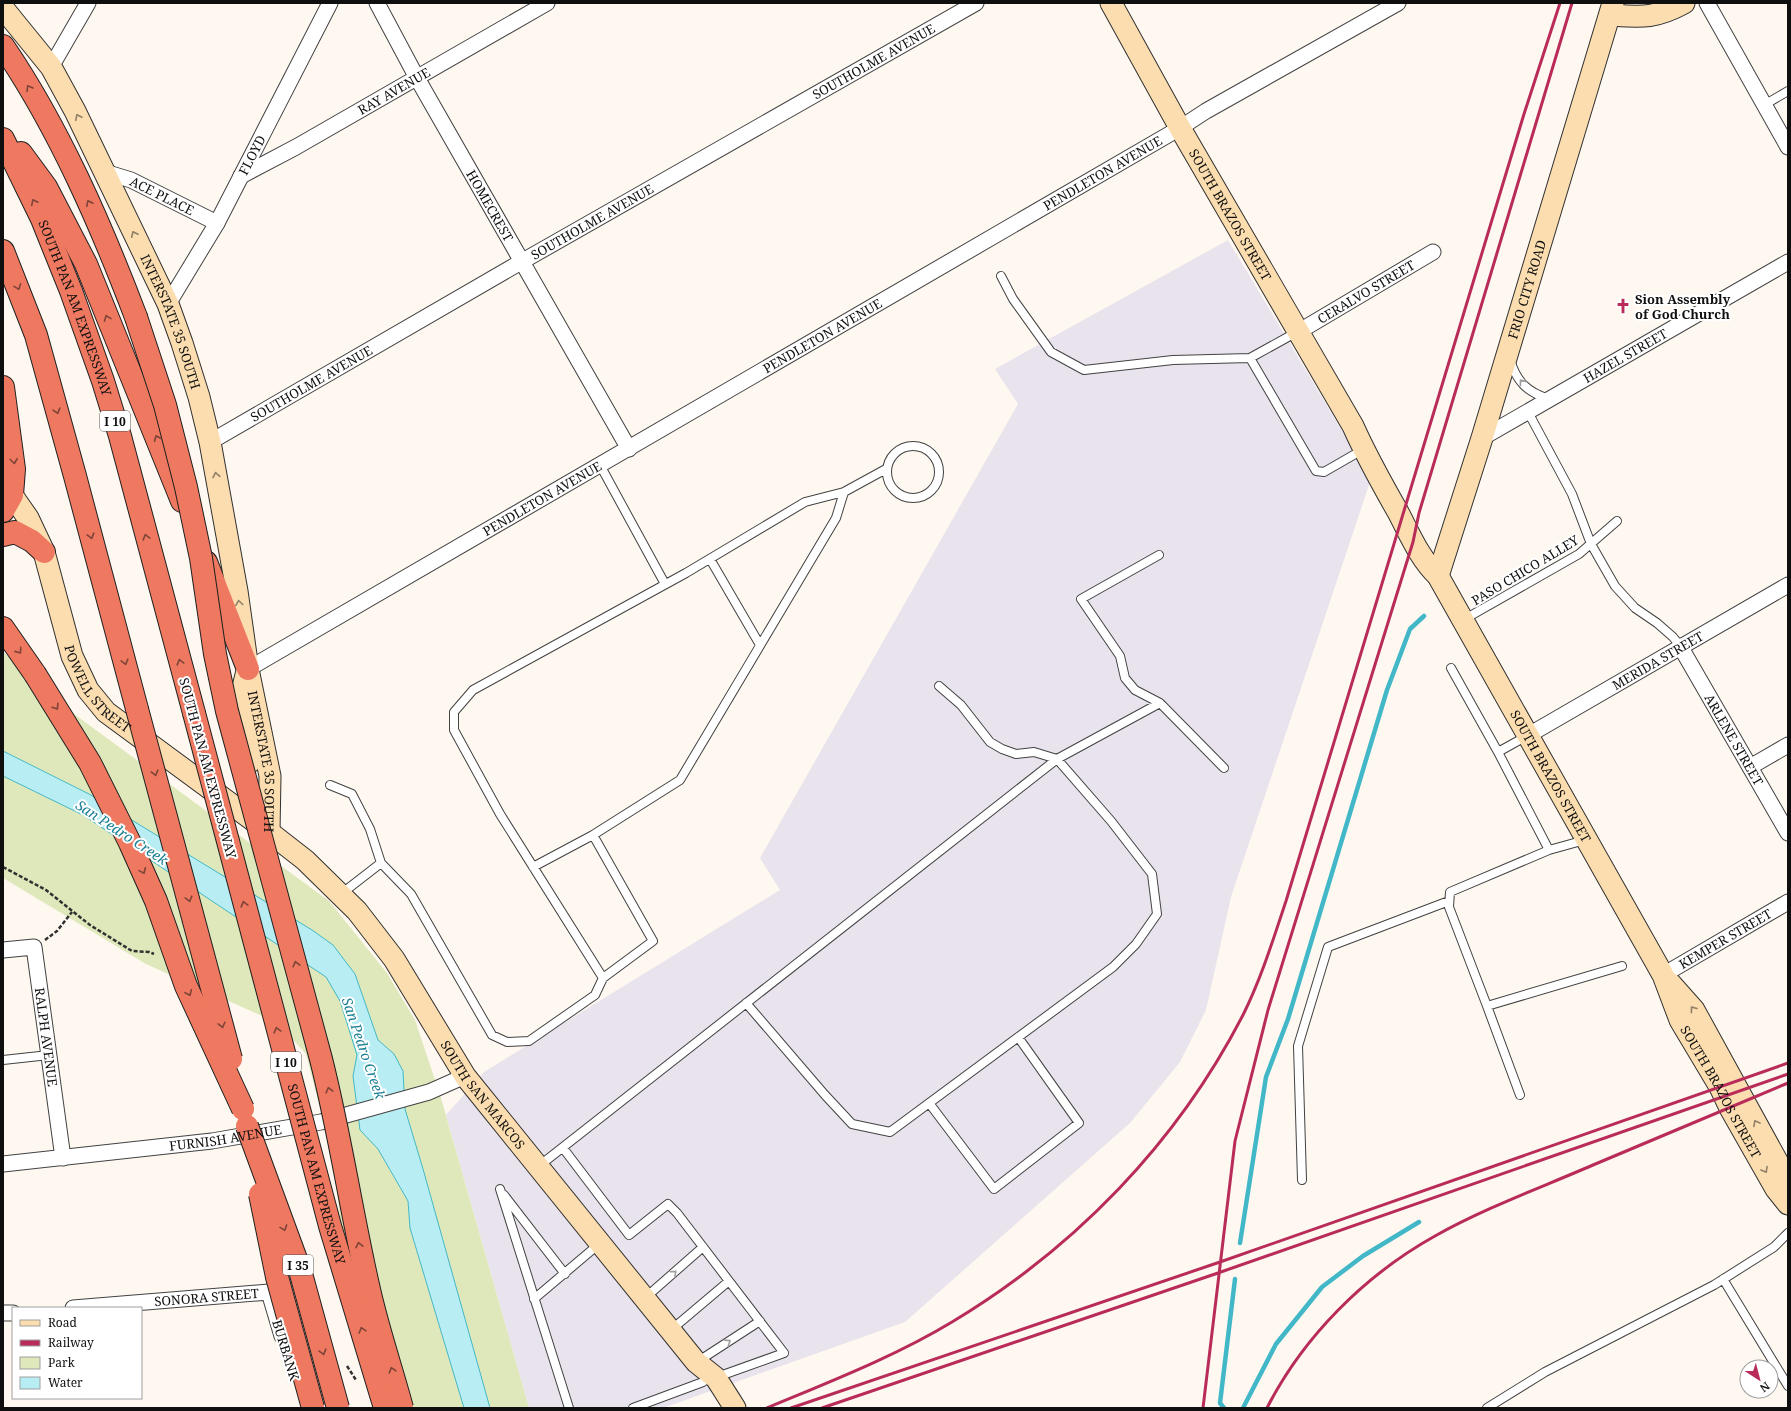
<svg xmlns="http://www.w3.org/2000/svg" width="1791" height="1411" font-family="'Noto Serif',serif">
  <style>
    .industrial { fill: #e9e3ed }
    .green { fill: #dfe8bb }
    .water { fill: #b8eef3; stroke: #42b7c7 }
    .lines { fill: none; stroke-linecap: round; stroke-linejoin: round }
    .stream { stroke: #42b7c7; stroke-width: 4.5 }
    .lane-casing { stroke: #424242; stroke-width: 10 }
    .street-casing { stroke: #424242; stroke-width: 17 }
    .secondary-casing { stroke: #313131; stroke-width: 23 }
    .highway-casing { stroke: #202020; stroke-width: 24 }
    .path { stroke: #313131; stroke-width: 2.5; stroke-dasharray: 4 2; stroke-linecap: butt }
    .lane { stroke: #fff; stroke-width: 8 }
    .street { stroke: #fff; stroke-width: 15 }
    .secondary { stroke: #fbddaf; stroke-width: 21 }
    .highway { stroke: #ee7960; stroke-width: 22 }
    .rail { stroke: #b92c5a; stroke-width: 3 }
    .highway-bridge-casing { stroke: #202020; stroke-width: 24; stroke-linecap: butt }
    .highway-bridge { stroke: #ee7960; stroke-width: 22 }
    .oneway { stroke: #7e4438 }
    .oneway2 { stroke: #918067 }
    .oneway3 { stroke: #9f9f9f }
    .labels { text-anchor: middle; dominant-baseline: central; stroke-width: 4; stroke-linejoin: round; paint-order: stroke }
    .shield { fill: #fff; stroke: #575757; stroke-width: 1 }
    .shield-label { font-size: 12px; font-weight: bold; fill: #0f0f0f }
    .street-label { font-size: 13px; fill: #0f0f0f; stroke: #fff }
    .poi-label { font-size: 13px; font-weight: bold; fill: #0f0f0f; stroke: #fff; text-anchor: start }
    .water-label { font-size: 14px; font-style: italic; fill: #1c8194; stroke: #fff }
  </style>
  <rect width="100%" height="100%" fill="#fef8f1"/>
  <path class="industrial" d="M1228,240L1371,479L1231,897L1206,1010L1180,1062L1130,1123L905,1322L663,1408H529L446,1115L484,1072L780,890L760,858L1018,404L995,369Z"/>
  <path class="green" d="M3,652L55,700L329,901L387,973L415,1020L441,1098L529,1408H373L350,1313L334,1162L306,1054L278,1023L146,964L3,878Z"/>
  <path class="water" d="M3,751L89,794L312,930L333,945L355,974L378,1040L394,1054L403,1071L405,1109L423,1169L490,1408H464L410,1228L408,1201L378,1149L360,1130L353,1076L357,1055L340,1001L326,977L83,815L3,776Z"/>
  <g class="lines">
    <path class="stream" d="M1240,1243L1266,1077L1288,1019L1387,690L1410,629L1424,616
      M1224,1408L1220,1403L1235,1279
      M1243,1408L1276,1344L1322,1287L1363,1256L1419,1222"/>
    <g class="lane-casing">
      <path id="lane" d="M1764,105L1788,91
        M1001,276L1013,299L1051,352L1084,370L1173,360L1250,358L1297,332
        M1250,358L1316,471L1324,472L1364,449
        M1510,360C1517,382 1527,392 1549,399
        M1528,412L1572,494L1591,544L1615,586L1635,608L1657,623L1673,637L1680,646
        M887 472a26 26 0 1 1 52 0a26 26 0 1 1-52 0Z
        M600,465L665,584
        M1159,555L1081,599L1120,656L1125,678L1135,690L1160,703
        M710,559L760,645
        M1463,620L1579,554L1617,521
        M1451,668L1498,752L1527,736
        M1498,752L1549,850L1450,892L1449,907L1487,1006L1622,966
        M330,785L352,794L370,829L381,863L411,894L492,1035L507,1042L529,1041L595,995L603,978L653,941L593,835L680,780L836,518L844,492L886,469
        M1549,850L1585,840
        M533,867L593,835
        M341,894L381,863
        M603,978L500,814L454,730V712L473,690L686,573L805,502L844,492
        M746,1003L825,1095L852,1124L890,1132L1113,967L1136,944L1157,914L1152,874L1111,821L1057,759L1034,752L1016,754L1002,749L990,742L961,705L939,686
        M1487,1006L1520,1095
        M3,1060L49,1055
        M929,1103L994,1189L1079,1123L1018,1037
        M563,1148L629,1235L668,1204L677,1213L784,1353L717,1377
        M539,1166L1057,759L1160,703L1224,768
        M1302,1180L1298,1046L1328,947L1449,901
        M500,1189L569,1408
        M504,1195L565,1274
        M1723,1279L1788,1386
        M645,1298L703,1247
        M534,1299L599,1244
        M671,1330L729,1281
        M697,1362L760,1321
        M633,1408L703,1382
        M1487,1408L1545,1372L1714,1285L1774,1247L1788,1233"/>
    </g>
    <g class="street-casing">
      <g id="street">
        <path id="s1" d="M377,3L417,78L629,449"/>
        <path d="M1707,3L1788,147"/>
        <path d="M51,67L88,3"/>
        <path id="s2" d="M105,172L131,180L217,223"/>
        <path id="s3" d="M241,176L296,147L547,3"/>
        <path id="s4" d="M168,304L217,223L330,3"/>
        <path id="s5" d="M1298,332L1433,252"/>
        <path id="s6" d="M1482,438L1788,262"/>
        <path id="s7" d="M210,442L521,262L976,3"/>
        <path id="s8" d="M1680,646L1788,833"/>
        <path id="s9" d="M248,669L1180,128L1206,111L1398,3"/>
        <path id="s10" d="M1527,736L1788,585"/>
        <path d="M1750,767L1788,745"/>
        <path id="s11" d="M3,950L34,947L63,1158"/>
        <path id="s12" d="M1663,975L1788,902"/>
        <path id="s13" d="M3,1164L212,1141L321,1122L429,1092L465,1076"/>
        <path id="s14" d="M73,1308L269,1292L282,1336"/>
        <path d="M3,1313H13"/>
      </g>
    </g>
    <g class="secondary-casing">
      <g id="secondary">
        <path id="s15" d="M1111,3L1180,128L1353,426C1366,455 1382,484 1398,512C1410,535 1420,559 1438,576L1663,975L1680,1020L1720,1087L1730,1108L1776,1189L1788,1204"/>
        <path id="s16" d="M3,8L51,67L75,111L168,304L182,343L199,397L210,442L237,591L248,669L270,776L269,832"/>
        <path d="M1610,15C1641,17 1655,19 1684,3"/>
        <path id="s17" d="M3,489L12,495L28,518L44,552L72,656L88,690L106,712L269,832L305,860L357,911L394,959L465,1076L696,1362L716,1378L735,1408"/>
        <path id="s18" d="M1438,576L1482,438L1613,3"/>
        <path d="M247,671L239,703L250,762"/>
        <path d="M1670,983L1694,1010L1788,1181"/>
      </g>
    </g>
    <g class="highway-casing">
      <g id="highway">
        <path d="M3,46C59,128 101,225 136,317"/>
        <path id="s19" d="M3,139L42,219L71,291L103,381L120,436L194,713"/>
        <path d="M21,153L46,187L86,264L182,501"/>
        <path d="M3,251L36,335L75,476L137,709"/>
        <path d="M3,387L14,469L12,495L3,511"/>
        <path d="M3,535L15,532L32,541L44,552"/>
        <path d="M206,562L248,669"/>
        <path d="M3,628L35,674"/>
      </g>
    </g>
    <path class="path" d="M3,867L46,890L90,925L132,951L149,952L154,954
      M45,940L57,931L72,912
      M347,1366L356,1380"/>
    <use href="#lane" class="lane"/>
    <use href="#street" class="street"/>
    <use href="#secondary" class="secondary"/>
    <use href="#highway" class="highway"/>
    <path class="rail" d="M767,1408C829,1382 894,1357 952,1322C1075,1248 1177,1143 1243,1015C1261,979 1273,940 1286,901L1524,114L1560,3
      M791,1408L1220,1262L1788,1063
      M822,1408L1218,1273L1788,1074
      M1203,1408L1235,1141L1268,1010L1413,542L1419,513L1572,3
      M1267,1408C1303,1337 1365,1275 1435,1236C1485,1208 1540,1188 1593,1165C1658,1138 1723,1110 1788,1083"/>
    <g class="highway-bridge-casing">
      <g id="highway-bridge">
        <path d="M136,317L165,405L186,487L201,558L215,654L227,711L321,1059C340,1134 351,1210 368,1285C377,1327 391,1367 402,1408"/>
        <path d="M35,674L90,763L130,843L156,901L186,986L243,1109"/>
        <path d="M137,709L231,1059"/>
        <path id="s20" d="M194,713L330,1226L385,1408"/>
        <path d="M247,1126L300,1270L338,1408"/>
        <path d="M260,1194L277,1277L313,1408"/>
      </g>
    </g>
    <use href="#highway-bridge" class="highway-bridge"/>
  </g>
  <defs><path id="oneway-chevron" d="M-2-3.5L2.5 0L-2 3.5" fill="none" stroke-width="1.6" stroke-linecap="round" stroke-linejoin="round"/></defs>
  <g class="oneway">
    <use href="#oneway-chevron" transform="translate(29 88) rotate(-121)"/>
    <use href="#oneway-chevron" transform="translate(34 202) rotate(-116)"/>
    <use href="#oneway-chevron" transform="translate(89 203) rotate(-116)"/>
    <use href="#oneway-chevron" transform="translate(18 287) rotate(69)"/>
    <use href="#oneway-chevron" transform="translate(107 318) rotate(-111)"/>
    <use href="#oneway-chevron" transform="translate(57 411) rotate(74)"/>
    <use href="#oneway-chevron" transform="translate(157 438) rotate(-113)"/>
    <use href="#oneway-chevron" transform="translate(14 461) rotate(83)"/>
    <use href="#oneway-chevron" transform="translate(91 536) rotate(75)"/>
    <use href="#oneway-chevron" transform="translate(146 537) rotate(-105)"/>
    <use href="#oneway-chevron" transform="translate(19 651) rotate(55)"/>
    <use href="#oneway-chevron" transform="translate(125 662) rotate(75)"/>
    <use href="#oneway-chevron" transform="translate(180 662) rotate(-105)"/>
    <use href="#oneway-chevron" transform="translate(56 707) rotate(57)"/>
    <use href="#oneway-chevron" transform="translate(155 773) rotate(75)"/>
    <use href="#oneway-chevron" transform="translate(143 871) rotate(66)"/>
    <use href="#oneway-chevron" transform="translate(189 899) rotate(75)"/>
    <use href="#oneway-chevron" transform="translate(244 904) rotate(-105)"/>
    <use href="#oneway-chevron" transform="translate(296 964) rotate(-104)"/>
    <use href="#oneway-chevron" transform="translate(189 993) rotate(65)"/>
    <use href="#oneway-chevron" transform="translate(222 1025) rotate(76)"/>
    <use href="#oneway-chevron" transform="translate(277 1030) rotate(-105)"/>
    <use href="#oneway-chevron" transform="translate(329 1090) rotate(-104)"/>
    <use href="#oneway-chevron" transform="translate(284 1228) rotate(70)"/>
    <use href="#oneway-chevron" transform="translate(359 1245) rotate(-102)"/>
    <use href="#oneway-chevron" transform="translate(362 1330) rotate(-107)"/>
    <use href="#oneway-chevron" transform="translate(323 1352) rotate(74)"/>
    <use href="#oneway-chevron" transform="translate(392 1370) rotate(-107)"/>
  </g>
  <g class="oneway2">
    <use href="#oneway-chevron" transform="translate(78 117) rotate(-116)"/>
    <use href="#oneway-chevron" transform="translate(134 234) rotate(-115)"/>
    <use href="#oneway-chevron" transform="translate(216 475) rotate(-101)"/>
    <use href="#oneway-chevron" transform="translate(239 603) rotate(-98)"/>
    <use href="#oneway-chevron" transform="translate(1693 1009) rotate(-127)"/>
    <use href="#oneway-chevron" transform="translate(1756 1123) rotate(-119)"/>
    <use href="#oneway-chevron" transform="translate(1765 1170) rotate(61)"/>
  </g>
  <g class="oneway3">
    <use href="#oneway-chevron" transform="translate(1522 382) rotate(-128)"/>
    <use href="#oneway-chevron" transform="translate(674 1273) rotate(-42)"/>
    <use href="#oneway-chevron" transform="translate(728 1342) rotate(-33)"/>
  </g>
  <defs>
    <g id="church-bare" transform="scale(1.2)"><path d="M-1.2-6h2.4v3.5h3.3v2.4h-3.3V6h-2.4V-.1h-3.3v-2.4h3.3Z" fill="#b92c5a" stroke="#fff" stroke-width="2.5" paint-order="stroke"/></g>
  </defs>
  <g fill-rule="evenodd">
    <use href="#church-bare" x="1623" y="306"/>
  </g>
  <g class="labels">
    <g class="shield">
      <rect x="100" y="411" width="30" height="20" rx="3"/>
      <rect x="271" y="1052" width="30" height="20" rx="3"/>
      <rect x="283" y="1255" width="30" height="20" rx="3"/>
    </g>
    <g class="shield-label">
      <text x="115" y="421">I 10</text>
      <text x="286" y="1062">I 10</text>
      <text x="298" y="1265">I 35</text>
    </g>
    <g class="street-label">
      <text stroke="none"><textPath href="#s7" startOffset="765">SOUTHOLME AVENUE</textPath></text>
      <text stroke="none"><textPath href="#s3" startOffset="175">RAY AVENUE</textPath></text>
      <text stroke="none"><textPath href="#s4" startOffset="171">FLOYD</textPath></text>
      <text stroke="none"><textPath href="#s9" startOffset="988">PENDLETON AVENUE</textPath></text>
      <text stroke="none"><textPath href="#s2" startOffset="62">ACE PLACE</textPath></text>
      <text stroke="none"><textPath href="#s1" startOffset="232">HOMECREST</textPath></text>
      <text stroke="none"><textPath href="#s15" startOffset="243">SOUTH BRAZOS STREET</textPath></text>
      <text stroke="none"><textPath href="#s7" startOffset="441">SOUTHOLME AVENUE</textPath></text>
      <text stroke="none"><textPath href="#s18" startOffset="300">FRIO CITY ROAD</textPath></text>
      <text stroke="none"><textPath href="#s5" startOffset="79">CERALVO STREET</textPath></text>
      <text stroke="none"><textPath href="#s19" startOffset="184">SOUTH PAN AM EXPRESSWAY</textPath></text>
      <text stroke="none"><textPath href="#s16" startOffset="358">INTERSTATE 35 SOUTH</textPath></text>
      <text stroke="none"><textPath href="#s9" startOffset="664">PENDLETON AVENUE</textPath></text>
      <text stroke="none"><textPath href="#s6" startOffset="165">HAZEL STREET</textPath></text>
      <text stroke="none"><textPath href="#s7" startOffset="117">SOUTHOLME AVENUE</textPath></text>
      <text stroke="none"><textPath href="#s9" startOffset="340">PENDLETON AVENUE</textPath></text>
      <text transform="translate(1525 570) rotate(-31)">PASO CHICO ALLEY</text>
      <text stroke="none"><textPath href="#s10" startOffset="151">MERIDA STREET</textPath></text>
      <text stroke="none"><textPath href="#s17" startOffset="226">POWELL STREET</textPath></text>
      <text stroke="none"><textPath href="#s8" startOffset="108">ARLENE STREET</textPath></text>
      <text stroke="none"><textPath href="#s16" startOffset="809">INTERSTATE 35 SOUTH</textPath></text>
      <text transform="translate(208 768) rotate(75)">SOUTH PAN AM EXPRESSWAY</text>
      <text stroke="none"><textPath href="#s15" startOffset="890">SOUTH BRAZOS STREET</textPath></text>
      <text stroke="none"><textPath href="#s12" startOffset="72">KEMPER STREET</textPath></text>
      <text stroke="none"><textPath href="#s11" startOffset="122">RALPH AVENUE</textPath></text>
      <text stroke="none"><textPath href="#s15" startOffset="1249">SOUTH BRAZOS STREET</textPath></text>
      <text stroke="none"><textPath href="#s17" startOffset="794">SOUTH SAN MARCOS</textPath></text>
      <text stroke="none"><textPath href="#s13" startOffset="224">FURNISH AVENUE</textPath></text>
      <text stroke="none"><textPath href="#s20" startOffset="477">SOUTH PAN AM EXPRESSWAY</textPath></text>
      <text stroke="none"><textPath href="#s14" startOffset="134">SONORA STREET</textPath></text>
      <text transform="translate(286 1350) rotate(73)">BURBANK</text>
    </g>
    <g class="poi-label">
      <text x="1635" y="299">Sion Assembly<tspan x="1635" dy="15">of God Church</tspan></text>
    </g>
    <g class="water-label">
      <text transform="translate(122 832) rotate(33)">San Pedro Creek</text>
      <text transform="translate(364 1048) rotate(71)">San Pedro Creek</text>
    </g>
  </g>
  <rect width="1791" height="1411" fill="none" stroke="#0f0f0f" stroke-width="8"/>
  <rect x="12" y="1307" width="130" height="92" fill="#ffffff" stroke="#9f9f9f"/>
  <rect x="20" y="1320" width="20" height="6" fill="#fbddaf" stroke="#9f9f9f"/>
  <text x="48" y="1327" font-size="12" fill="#0f0f0f">Road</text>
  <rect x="20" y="1340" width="20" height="6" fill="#b92c5a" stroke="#9f9f9f"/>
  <text x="48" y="1347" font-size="12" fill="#0f0f0f">Railway</text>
  <rect x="20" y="1357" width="20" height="12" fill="#dfe8bb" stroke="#9f9f9f"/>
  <text x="48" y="1367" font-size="12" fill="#0f0f0f">Park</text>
  <rect x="20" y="1377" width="20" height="12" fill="#b8eef3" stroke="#9f9f9f"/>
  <text x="48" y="1387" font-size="12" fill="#0f0f0f">Water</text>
  <g transform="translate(1759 1379) rotate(144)"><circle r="19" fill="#ffffff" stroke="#9f9f9f"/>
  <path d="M0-3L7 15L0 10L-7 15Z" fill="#b92c5a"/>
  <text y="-6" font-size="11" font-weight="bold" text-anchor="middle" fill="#0f0f0f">N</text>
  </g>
</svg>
